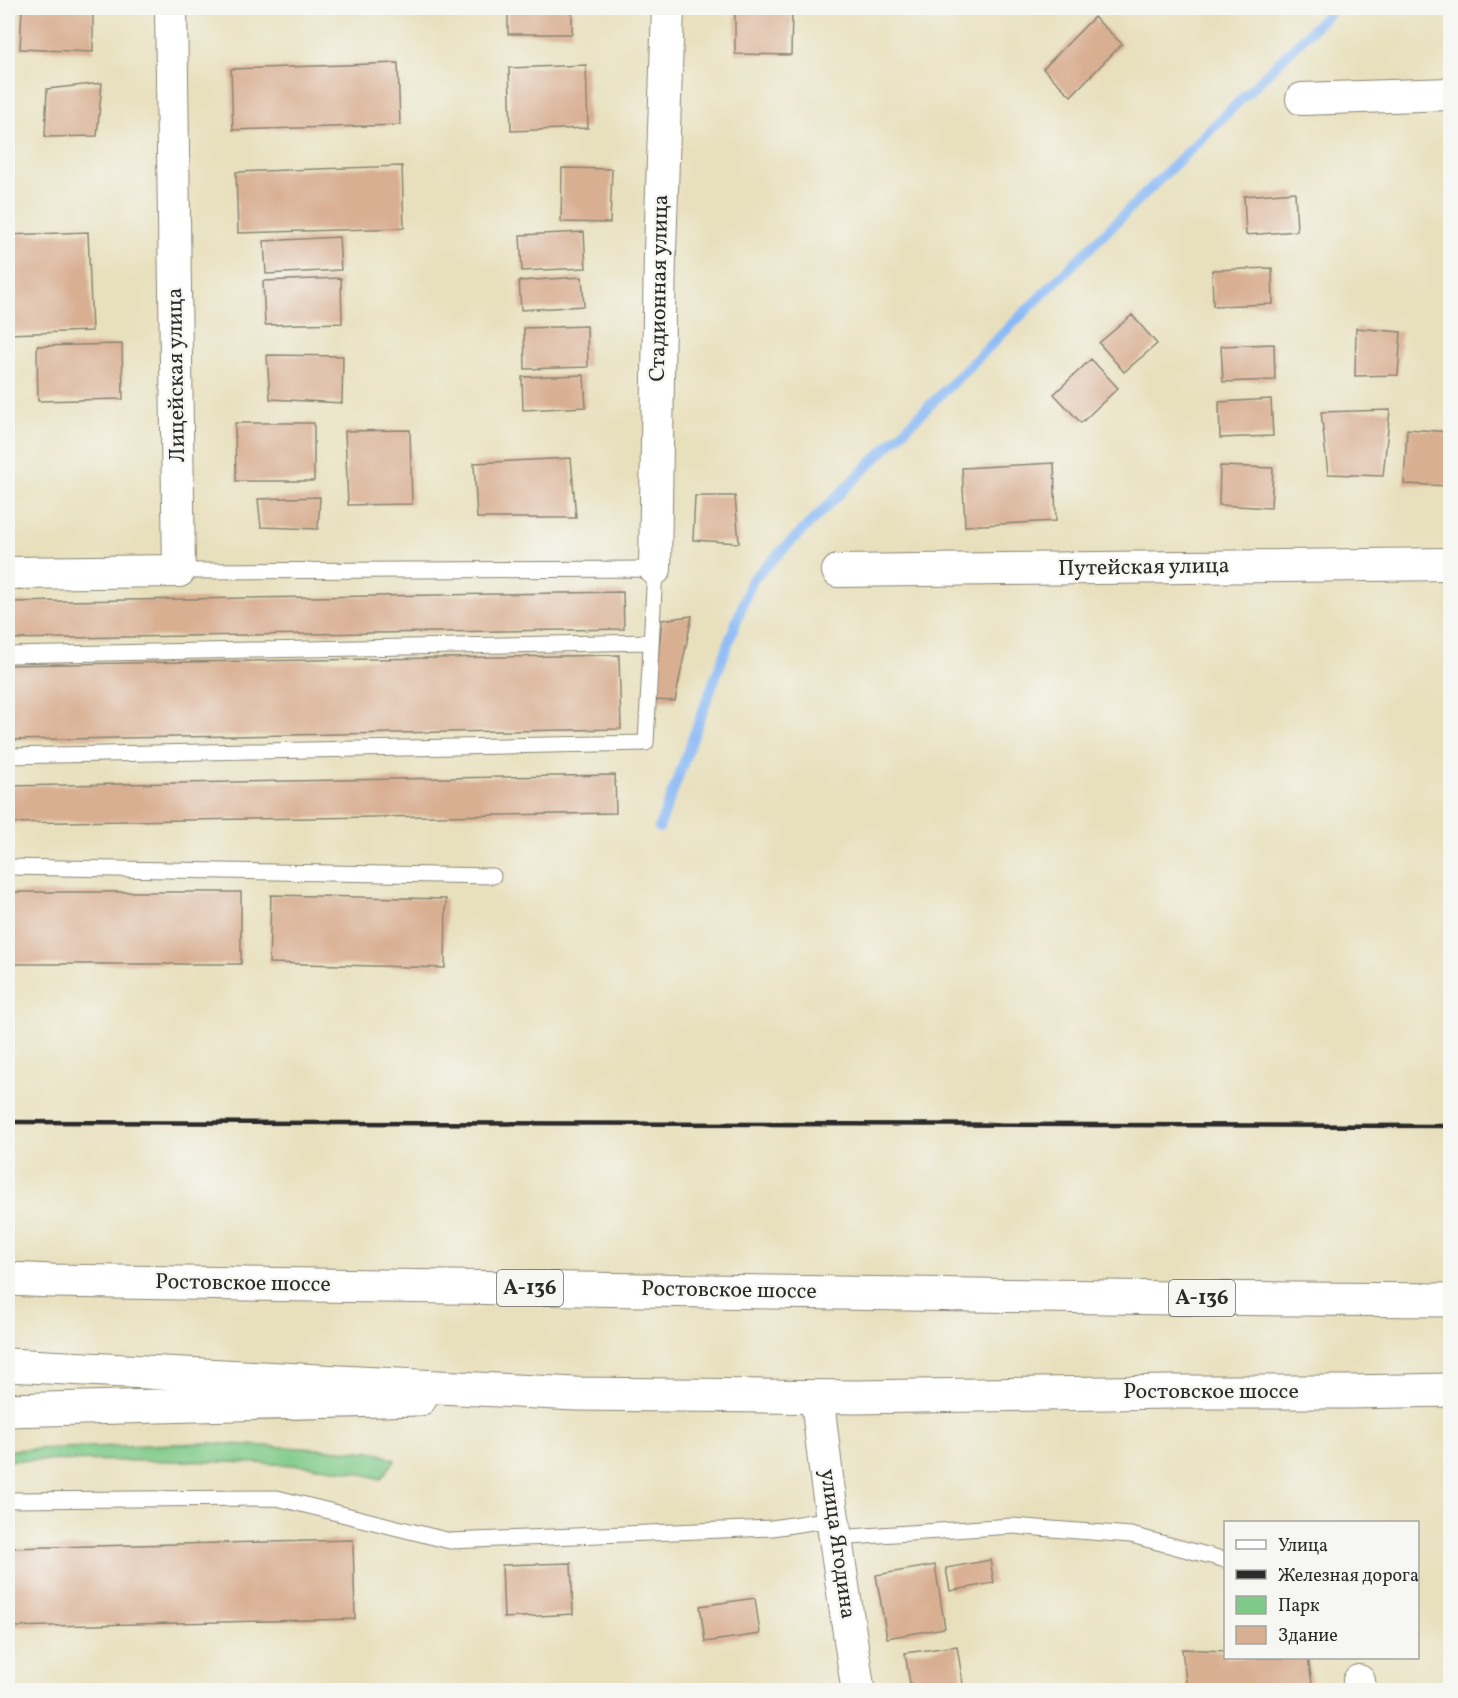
<svg xmlns="http://www.w3.org/2000/svg" width="1458" height="1698" font-family="Vollkorn,serif">
  <style>
    .green { fill: #7fca88; stroke: #557a5a; stroke-width: 1.5 }
    .lines { fill: none; stroke-linecap: round; stroke-linejoin: round }
    .stream { stroke: #8abaf6; stroke-width: 10 }
    .building { fill: #d9af92 }
    .service-casing { stroke: #8a8674; stroke-width: 17 }
    .minor-casing { stroke: #8a8674; stroke-width: 34 }
    .tertiary-casing { stroke: #8a8674; stroke-width: 35 }
    .primary-casing { stroke: #8a8674; stroke-width: 35 }
    .trunk-casing { stroke: #8a8674; stroke-width: 35 }
    .service { stroke: #fff; stroke-width: 15 }
    .minor { stroke: #fff; stroke-width: 32 }
    .tertiary { stroke: #fff; stroke-width: 33 }
    .primary { stroke: #fff; stroke-width: 33 }
    .trunk { stroke: #fff; stroke-width: 33 }
    .rail { stroke: #2b2b2b; stroke-width: 4.5 }
    .labels { text-anchor: middle; dominant-baseline: central; stroke-width: 5; stroke-linejoin: round; paint-order: stroke }
    .shield { fill: #f6f6f2; stroke: #686867; stroke-width: 1.5 }
    .shield-label { font-size: 21px; font-weight: bold; fill: #2b2b2b }
    .street-label { font-size: 22px; fill: #2b2b2b; stroke: #f6f6f2 }
  </style>
  <rect width="100%" height="100%" fill="#f6f6f2"/>
  <filter id="ink" filterUnits="userSpaceOnUse"><feTurbulence type="fractalNoise" baseFrequency=".0167" numOctaves="2"/><feDisplacementMap in="SourceGraphic" scale="12" xChannelSelector="R" yChannelSelector="G"/><feConvolveMatrix kernelMatrix="1 2 1 2 8 2 1 2 1" color-interpolation-filters="sRGB"/></filter>
  <filter id="wash" filterUnits="userSpaceOnUse"><feTurbulence type="fractalNoise" baseFrequency=".008" numOctaves="4" result="noise"/><feDisplacementMap in="SourceGraphic" scale="24" xChannelSelector="R" yChannelSelector="G"/><feGaussianBlur stdDeviation="1.35" result="paint"/><feColorMatrix in="noise" values="0 0 0 0 0 0 0 0 0 0 0 0 0 0 0 0 0 1.4 0 .05"/><feComposite in="paint" operator="in"/></filter>
  <g filter="url(#wash)">
    <rect width="100%" height="100%" fill="#e8e0bd"/>
    <path class="green" d="M207,1443L375,1452L395,1460L381,1479C340,1466 297,1465 255,1463C174,1460 93,1461 13,1460L8,1462V1450Z"/>
    <g class="lines">
      <path class="stream" d="M659,828L752,580L1334,8"/>
    </g>
    <g id="blocks">
      <path class="building" d="M22,8H93V52L20,49Z
        M508,8H572V34H508Z
        M735,10H792L791,55L735,54Z
        M1094,17L1122,44L1071,96L1043,69Z
        M398,63L400,125L233,130L231,69Z
        M586,65L588,128L511,131L509,68Z
        M102,83L97,136L45,137L47,89Z
        M402,166L404,228L238,233L236,172Z
        M562,168L612,169L610,223L561,222Z
        M1295,192L1297,231L1246,235L1244,196Z
        M88,232L92,331L8,334V235Z
        M584,232L586,268L522,271L520,235Z
        M339,237L341,270L266,274L264,241Z
        M1272,268L1273,304L1213,306L1212,270Z
        M582,277L584,306L521,310L519,281Z
        M341,278L342,323L265,325L263,281Z
        M1132,315L1157,344L1124,372L1099,343Z
        M587,326L588,367L525,369L524,328Z
        M1356,328L1401,332L1398,375L1355,376Z
        M122,344L123,399L38,401L37,346Z
        M1274,344L1275,380L1223,382L1221,346Z
        M267,355L343,356L342,403L270,399Z
        M1091,359L1118,388L1081,423L1054,394Z
        M584,375L586,407L523,410L522,377Z
        M1271,399L1273,436L1220,438L1219,402Z
        M1390,410L1383,476L1328,474L1321,412Z
        M235,423H314V481H236Z
        M1407,429L1450,432V486L1404,484Z
        M410,430L412,504L348,505L345,431Z
        M571,458L576,518H477L474,463Z
        M1054,463L1056,521L965,526L962,468Z
        M1220,466L1273,468L1271,508L1219,505Z
        M695,496H735L739,543L693,540Z
        M320,497L318,529L261,527L258,499Z
        M623,592L624,629L8,639V602Z
        M692,616L675,701L654,700L662,620Z
        M619,655L621,729L8,740V665Z
        M615,775L616,813L8,823V786Z
        M8,892H241V964H8Z
        M271,895L446,899L445,968L269,963Z
        M353,1540L355,1619L8,1627V1548Z
        M990,1560L994,1583L950,1591L946,1568Z
        M571,1563L573,1614L504,1618L502,1565Z
        M935,1565L945,1628L887,1638L876,1575Z
        M755,1598L760,1634L705,1642L700,1606Z
        M957,1646L964,1690H911L905,1653Z
        M1182,1649L1226,1651V1658H1308L1313,1690H1187Z"/>
    </g>
  </g>
  <g filter="url(#ink)">
    <use href="#blocks" fill-opacity="0" stroke="#8a8674" stroke-width="1.5"/>
    <g class="lines">
      <g class="service-casing">
        <path id="service" d="M8,655L651,642
          M8,756L646,743L655,569L179,571
          M8,867L493,876
          M8,1500L277,1498L450,1541L772,1528L832,1519
          M836,1538L1012,1526L1131,1535L1226,1560"/>
      </g>
      <g class="minor-casing">
        <path id="minor" d="M1302,99L1450,94
          M655,569L660,251L668,8
          M838,571L1450,564
          M8,573L179,571L171,8
          M1359,1681L1360,1690"/>
      </g>
      <g class="tertiary-casing">
        <path id="tertiary" d="M817,1397L827,1481L858,1690"/>
      </g>
      <g class="primary-casing">
        <path id="primary" d="M8,1410L420,1399"/>
      </g>
      <g class="trunk-casing">
        <path id="trunk" d="M8,1279L52,1281L1172,1298L1450,1300
          M8,1365L576,1394L857,1397L1172,1392H1351L1450,1390"/>
      </g>
      <use href="#service" class="service"/>
      <use href="#minor" class="minor"/>
      <use href="#tertiary" class="tertiary"/>
      <use href="#primary" class="primary"/>
      <use href="#trunk" class="trunk"/>
      <path class="rail" d="M8,1122L1450,1126"/>
    </g>
  </g>
  <g class="labels">
    <g class="shield">
      <rect x="497" y="1270" width="66" height="36" rx="4.5"/>
      <rect x="1169" y="1280" width="66" height="36" rx="4.5"/>
    </g>
    <g class="shield-label">
      <text x="530" y="1288">А-136</text>
      <text x="1202" y="1298">А-136</text>
    </g>
    <g class="street-label">
      <text transform="translate(660 288) rotate(-89)">Стадионная улица</text>
      <text transform="translate(177 375) rotate(-91)">Лицейская улица</text>
      <text transform="translate(1144 568) rotate(-1)">Путейская улица</text>
      <text transform="translate(243 1284) rotate(1)">Ростовское шоссе</text>
      <text transform="translate(729 1291) rotate(1)">Ростовское шоссе</text>
      <text x="1211" y="1392">Ростовское шоссе</text>
      <text transform="translate(837 1544) rotate(82)">улица Ягодина</text>
    </g>
  </g>
  <rect width="1458" height="1698" fill="none" stroke="#f6f6f2" stroke-width="30"/>
  <rect x="1224" y="1521" width="195" height="138" fill="#f6f6f2" stroke="#a5a5a2" stroke-width="1.5"/>
  <rect x="1236" y="1540" width="30" height="9" fill="#ffffff" stroke="#a5a5a2" stroke-width="1.5"/>
  <text x="1278" y="1551" font-size="18" fill="#2b2b2b">Улица</text>
  <rect x="1236" y="1570" width="30" height="9" fill="#2b2b2b" stroke="#a5a5a2" stroke-width="1.5"/>
  <text x="1278" y="1581" font-size="18" fill="#2b2b2b">Железная дорога</text>
  <rect x="1236" y="1596" width="30" height="18" fill="#7fca88" stroke="#a5a5a2" stroke-width="1.5"/>
  <text x="1278" y="1611" font-size="18" fill="#2b2b2b">Парк</text>
  <rect x="1236" y="1626" width="30" height="18" fill="#d9af92" stroke="#a5a5a2" stroke-width="1.5"/>
  <text x="1278" y="1641" font-size="18" fill="#2b2b2b">Здание</text>
</svg>
